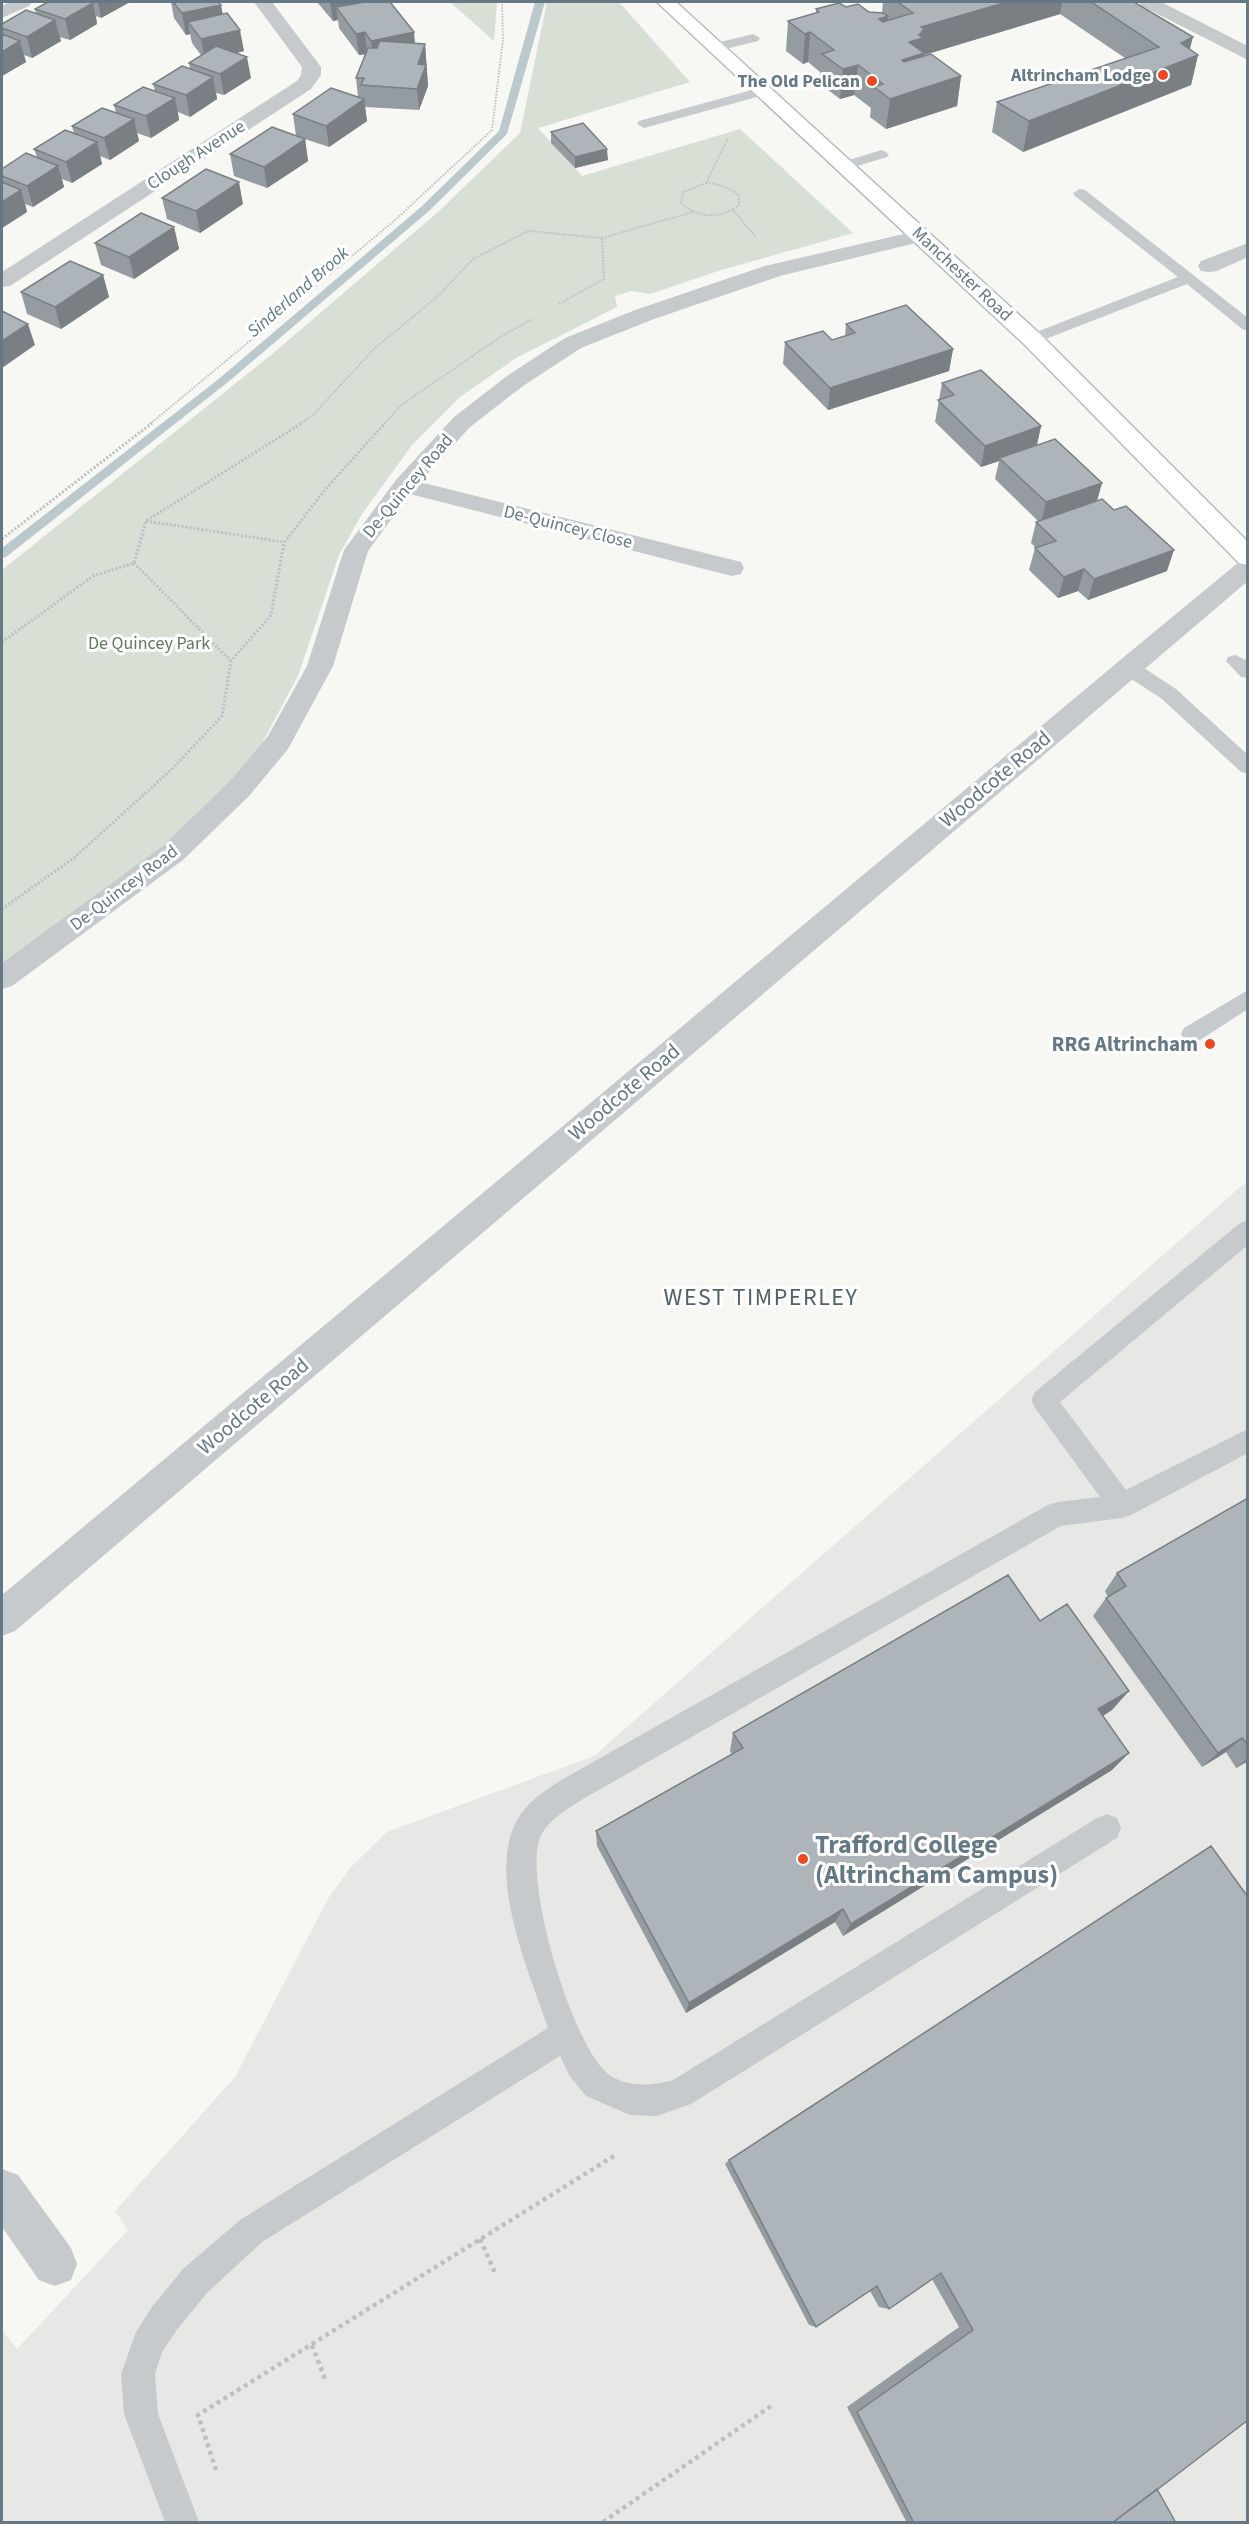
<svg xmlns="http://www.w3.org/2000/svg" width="1249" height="2524" font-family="'Source Sans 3',sans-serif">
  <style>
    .built { fill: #e7e8e6 }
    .green { fill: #d8dfd4 }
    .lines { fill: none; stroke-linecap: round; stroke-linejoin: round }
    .stream { fill: #bbc9cc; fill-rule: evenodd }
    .trunk-casing { stroke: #b8bcbf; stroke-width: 3 }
    .path-far2 { stroke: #bdc0c2; stroke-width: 2; stroke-dasharray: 1.5 1.5; stroke-linecap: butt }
    .path-far1 { stroke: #bdc0c2; stroke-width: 3; stroke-dasharray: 2 2; stroke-linecap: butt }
    .path { stroke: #bdc0c2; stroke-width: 4.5; stroke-dasharray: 4 4; stroke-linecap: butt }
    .service { fill: #c6cacd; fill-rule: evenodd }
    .minor { fill: #c6cacd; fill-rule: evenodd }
    .trunk { fill: #fff; fill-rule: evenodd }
    .wall { fill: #959ca1 }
    .shaded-wall { fill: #797f83 }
    .building { fill: #adb5bb; stroke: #797f83; stroke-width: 1.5 }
    .poi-dot { fill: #ec471e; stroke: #fff; stroke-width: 2 }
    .labels { text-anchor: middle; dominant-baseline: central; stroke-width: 6; stroke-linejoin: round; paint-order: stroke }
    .far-poi-label { font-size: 18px; font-weight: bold; fill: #647886; stroke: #fff; text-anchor: end }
    .far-street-label { font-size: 18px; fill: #647886; stroke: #fff }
    .far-water-label { font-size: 18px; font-style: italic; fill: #5f7a82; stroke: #fff }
    .far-park-label { font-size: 18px; fill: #65785f; stroke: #fff }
    .street-label { font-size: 21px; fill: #647886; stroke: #fff }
    .poi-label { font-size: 21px; font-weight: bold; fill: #647886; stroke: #fff; text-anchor: end }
    .quarter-label { font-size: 24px; letter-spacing: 1.5px; fill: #52616a; stroke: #fff }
    .near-poi-label { font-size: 26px; font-weight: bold; fill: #647886; stroke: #fff; text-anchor: start }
  </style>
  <rect width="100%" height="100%" fill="#f7f7f3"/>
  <path class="built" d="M1247,1181V2522H2V2330L17,2349L128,2230L115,2211L235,2077L329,1897L351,1867L387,1832L594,1756Z"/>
  <path class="green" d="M450,2H497L494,41Z
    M547,2H619L690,82L538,128L582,176L740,129L853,233L718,271L650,294L632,291L615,296L617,307L516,358L460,397L412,445L362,514L339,555L298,676L262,743L204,812L138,870L2,969V570L271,355L438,212L520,133Z"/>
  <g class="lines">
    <path class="stream" d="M535,2H545L507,134L429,211L228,382L6,557L2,558V548L220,378L421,207L499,131Z"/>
    <g class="trunk-casing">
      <path id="trunk" d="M657,2H676L1040,334L1248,542V565L1239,563L1024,344Z"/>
    </g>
    <path class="path-far2" d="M706,183C719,184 729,187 739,195V205C720,219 699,219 681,203L683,192Z
      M706,183L728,138
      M733,210L756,237
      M559,304L604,279L602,238L693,212
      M150,424L394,221L492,130L503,40L502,2
      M299,424L312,416L375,348L438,296L473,259L528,231L602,238
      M384,424L401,405L502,336L532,319"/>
    <path class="path-far1" d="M146,521L284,542
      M2,539L152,423
      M134,563L231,661
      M2,642L93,576L134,563L146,521L302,423
      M2,909L75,857L172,769L222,716L231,661L271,615L284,543L324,491L385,423"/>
    <path class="path" d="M480,2239L496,2275
      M312,2345L325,2379
      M216,2470L198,2415L617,2154
      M603,2522L774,2404"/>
    <path class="service" d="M753,34L760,38L758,41L717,51L710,47L712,44Z
      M763,87L770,91L768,94L644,128L637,124L639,121Z
      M882,150L889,154L887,157L844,170L837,166L839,163Z
      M1080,189L1085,190L1248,318V331L1242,329L1187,284L1038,342H1026L1024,339L1026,336L1178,277L1075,196L1073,193Z
      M1235,655L1248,661V678L1241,677L1226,661L1228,657Z
      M1128,661L1135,662L1176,689L1248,755V774L1241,772L1162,699L1121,672L1119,667L1121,662Z
      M1248,990V1009L1200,1040L1192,1043L1184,1040L1181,1034L1184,1028Z
      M1248,1220V1245L1060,1402L1126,1490L1248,1429V1453L1131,1515L1122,1518L1061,1526L583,1799C568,1809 547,1820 540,1838C523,1881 572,2044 607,2073C625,2088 653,2086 673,2080L1097,1818L1107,1814L1117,1818L1121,1828L1117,1838L691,2104L657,2116L630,2115L586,2096L569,2075L560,2056L262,2242L207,2293L176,2331L162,2352L155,2374L158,2414L199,2522H165L124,2414L121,2374L136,2332L152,2307L183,2269L240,2220L548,2028C529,1971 481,1866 523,1811C534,1797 549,1788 563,1779L1048,1505L1057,1502L1100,1497L1035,1408L1031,1400L1035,1392L1240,1223Z"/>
    <path class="minor" d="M10,2H32L29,6L2,18V6Z
      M254,2H272L321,67V75L311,89L10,286L2,287V272L297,81L301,75L302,67Z
      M1139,2H1161L1248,46V60L1142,6Z
      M921,230L928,232L931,236L928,240L780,276L654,319L581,348L523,386L470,427L420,482L741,562L744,568L741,574L732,576L410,494L368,551L333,666L288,749L249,796L183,860L12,986L2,989V963L163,846L229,782L268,736L307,666L344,550L396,480L454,417L507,376L565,338L638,309L765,266Z
      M1248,243V257L1217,271L1209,272L1201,271L1198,266L1201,261Z
      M1248,560V581L15,1631L2,1636V1595L1119,661L1239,562Z
      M2,2169L18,2175L71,2248L77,2264L71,2280L55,2286L39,2280L2,2227Z"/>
    <use href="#trunk" class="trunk"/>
  </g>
  <path class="wall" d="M48,2H130L101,18L96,16L97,24L70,40L59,37L61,41L32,58L24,55L26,62L2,76V24L36,14L35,9Z
    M171,2H218L223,14L244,51L237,53L251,78L224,95L216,93L217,99L190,117L178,112L179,120L151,138L137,133L139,141L110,160L100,156L102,164L72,183L62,179L64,187L33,207L25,204L27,212L2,228V169L37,157L34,149L74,134L72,126L116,113L114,105L155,91L153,84L190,69L189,63L201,55L192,43L190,34L186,35L174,18Z
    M317,2H390L415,43L425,44L428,86L419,110L365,107L367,121L329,147L296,136L293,114L358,97L356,78L365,54L359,55L339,28L338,20L333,21Z
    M883,2H1134L1189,49L1198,55L1191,85L1023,152L992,132L997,102L1125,58L1060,14L924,55V57L961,76L957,106L886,129L870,117L871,108L854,95L840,99L819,83L820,72L808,62L803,64L786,51L788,21L816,13V9L846,7L869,12L882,13Z
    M551,132L608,160L575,168L551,143Z
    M305,139L308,161L267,188L234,176L230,154Z
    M162,198L243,204L200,233L167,219Z
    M174,227L179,249L134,279L101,265L95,243Z
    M103,275L109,297L61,329L27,314L21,292Z
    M846,324L953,349L949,371L828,410L783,364L785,342L832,340L845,336Z
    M942,383L1041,426L1037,445L1097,500L1167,571L1088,600L1078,591L1058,598L1029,570L1035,548H1036L1031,543L1036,522L1038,521L995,479L999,461L981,467L935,422Z
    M1248,1498V1761L1236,1768L1226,1752L1202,1767L1093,1616L1106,1598L1108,1597L1105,1591L1117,1573Z
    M1040,1621L1112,1710L1103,1716L1112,1770L843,1936L835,1922L686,2013L597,1846L596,1831L732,1754L730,1751L733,1733Z
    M1211,1846L1157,2489L1176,2523H907L847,2407L959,2327L932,2279L889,2309L879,2307L870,2291L816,2327L809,2325L725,2164L729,2160Z"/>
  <path class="shaded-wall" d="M98,2H130L101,18Z
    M330,2H380L336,7L338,20L333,21Z
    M1007,2H1062L1060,14L924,55L920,83L902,60L909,42L921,27Z
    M93,3L97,24L70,40L65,19Z
    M221,5L225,26L188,22L190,34L186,35L182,13Z
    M888,16L885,46L879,19Z
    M55,20L61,41L32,58L27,37Z
    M240,30L244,51L205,60L201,39Z
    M365,32L367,54L359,55L356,34Z
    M414,32L416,54L374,62L371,41Z
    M810,32L808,62L803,64L805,34Z
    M1193,37L1187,60L1198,55L1191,85L1023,152L1029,121Z
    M20,41L26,62L2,76V52Z
    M425,44L428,86L419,110L417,89L418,64Z
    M247,57L251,78L224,95L220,74Z
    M858,65L854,95L840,99L843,69Z
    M961,76L957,106L886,129L890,99Z
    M213,77L217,99L190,117L186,95Z
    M175,98L179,120L151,138L146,116Z
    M364,99L367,121L329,147L326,126Z
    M134,119L139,141L110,160L104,138Z
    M305,139L308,161L267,188L264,167Z
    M97,142L102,164L72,183L66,162Z
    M607,149L608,160L575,168V157Z
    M58,166L64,187L33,207L27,186Z
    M239,182L243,204L200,233L196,211Z
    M21,190L27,212L2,228V202Z
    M174,227L179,249L134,279L129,257Z
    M103,275L109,297L61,329L55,307Z
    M28,324L35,345L2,368V341Z
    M953,349L949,371L828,410L830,388Z
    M1041,426L1036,448L999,458V461L981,467L985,446Z
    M1102,483L1096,505L1041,524L1046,502Z
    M1174,550L1167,571L1088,600L1094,579Z
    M1084,569L1078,591L1058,598L1064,577Z
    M1129,1691L1112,1710L1083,1728L1098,1709Z
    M1242,1738L1226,1752L1202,1767L1218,1753Z
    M1129,1753L1112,1770L843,1936L851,1924Z
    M1248,1758V1761L1236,1768Z
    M843,1909L835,1922L686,2013L689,2003Z"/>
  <path class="building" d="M48,2H88L93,3L65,19L35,9Z
    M173,2H218L221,5L182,13Z
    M365,2H390L414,32L371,41L365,32L356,34L336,7Z
    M898,2H1007L921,27L924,29L919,35L923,38L909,42L924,53L902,60L904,62L931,54L961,76L890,99L874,87L883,84L858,65L843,69L822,54L834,50L810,32L805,34L788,21L819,12L816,9L839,3L846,7L858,4L869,12L883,13L888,16L879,19L883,22L913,13Z
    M1091,2H1134L1193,37L1181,43L1198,55L1029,121L997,102L1159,47Z
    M26,10L55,20L27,37L2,28V24Z
    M227,13L240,30L201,39L188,22Z
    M2,34L20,41L2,52Z
    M380,41L425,44L418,64L426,65L417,89L361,85L364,78H356L368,48H377Z
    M216,46L247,57L220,74L189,63Z
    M182,66L213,77L186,95L153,84Z
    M143,87L175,98L146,116L114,105Z
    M331,88L364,99L326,126L293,114Z
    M102,108L134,119L104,138L72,126Z
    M583,123L607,149L575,157L551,132Z
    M272,127L305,139L264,167L230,154Z
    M65,130L97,142L66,162L34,149Z
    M26,153L58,166L27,186L2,176V169Z
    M206,169L239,182L196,211L162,198Z
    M2,182L21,190L2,202Z
    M141,213L174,227L129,257L95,243Z
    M70,261L103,275L55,307L21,292Z
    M906,305L953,349L830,388L785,342L823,331L832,340L855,333L846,324Z
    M2,311L28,324L2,341Z
    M981,370L1041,426L985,446L938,400L954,395L942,383Z
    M1055,439L1102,483L1046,502L999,458Z
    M1102,499L1114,510L1126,506L1174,550L1094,579L1084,569L1064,577L1035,548L1056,541L1036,522Z
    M1248,1498V1745L1242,1738L1218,1753L1106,1598L1126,1586L1117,1573Z
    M1008,1575L1040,1621L1067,1604L1129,1691L1098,1709L1129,1753L851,1924L843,1909L689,2003L596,1831L743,1748L733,1733Z
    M1211,1846L1248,1897V2420L1166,2483L1112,2523H914L857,2412L973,2330L941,2273L889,2309L877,2286L816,2327L729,2160Z
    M1157,2489L1176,2523H1112Z"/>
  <g class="poi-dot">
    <circle cx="1163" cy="75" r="6"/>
    <circle cx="872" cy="81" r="6"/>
    <circle cx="1210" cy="1044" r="6"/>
    <circle cx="803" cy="1859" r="6"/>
  </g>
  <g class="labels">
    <g class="far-poi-label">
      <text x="1151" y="75">Altrincham Lodge</text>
      <text x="860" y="81">The Old Pelican</text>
    </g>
    <g class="far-street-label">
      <text transform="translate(196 155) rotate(-33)">Clough Avenue</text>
      <text transform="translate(962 274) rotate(43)">Manchester Road</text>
      <text transform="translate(408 486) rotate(-50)">De-Quincey Road</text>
      <text transform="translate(568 527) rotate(14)">De-Quincey Close</text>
      <text transform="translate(124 888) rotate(-37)">De-Quincey Road</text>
    </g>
    <g class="far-water-label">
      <text transform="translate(298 292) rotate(-41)">Sinderland Brook</text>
    </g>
    <g class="far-park-label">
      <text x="149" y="643">De Quincey Park</text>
    </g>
    <g class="street-label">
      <text transform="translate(995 779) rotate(-40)">Woodcote Road</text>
      <text transform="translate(624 1092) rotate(-40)">Woodcote Road</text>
      <text transform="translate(253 1406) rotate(-40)">Woodcote Road</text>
    </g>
    <g class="poi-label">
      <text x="1198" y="1044">RRG Altrincham</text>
    </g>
    <g class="quarter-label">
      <text x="761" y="1297">WEST TIMPERLEY</text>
    </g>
    <g class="near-poi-label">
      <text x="815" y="1844">Trafford College<tspan x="815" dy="30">(Altrincham Campus)</tspan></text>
    </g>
  </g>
  <rect width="1249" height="2524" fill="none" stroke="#647886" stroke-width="6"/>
</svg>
